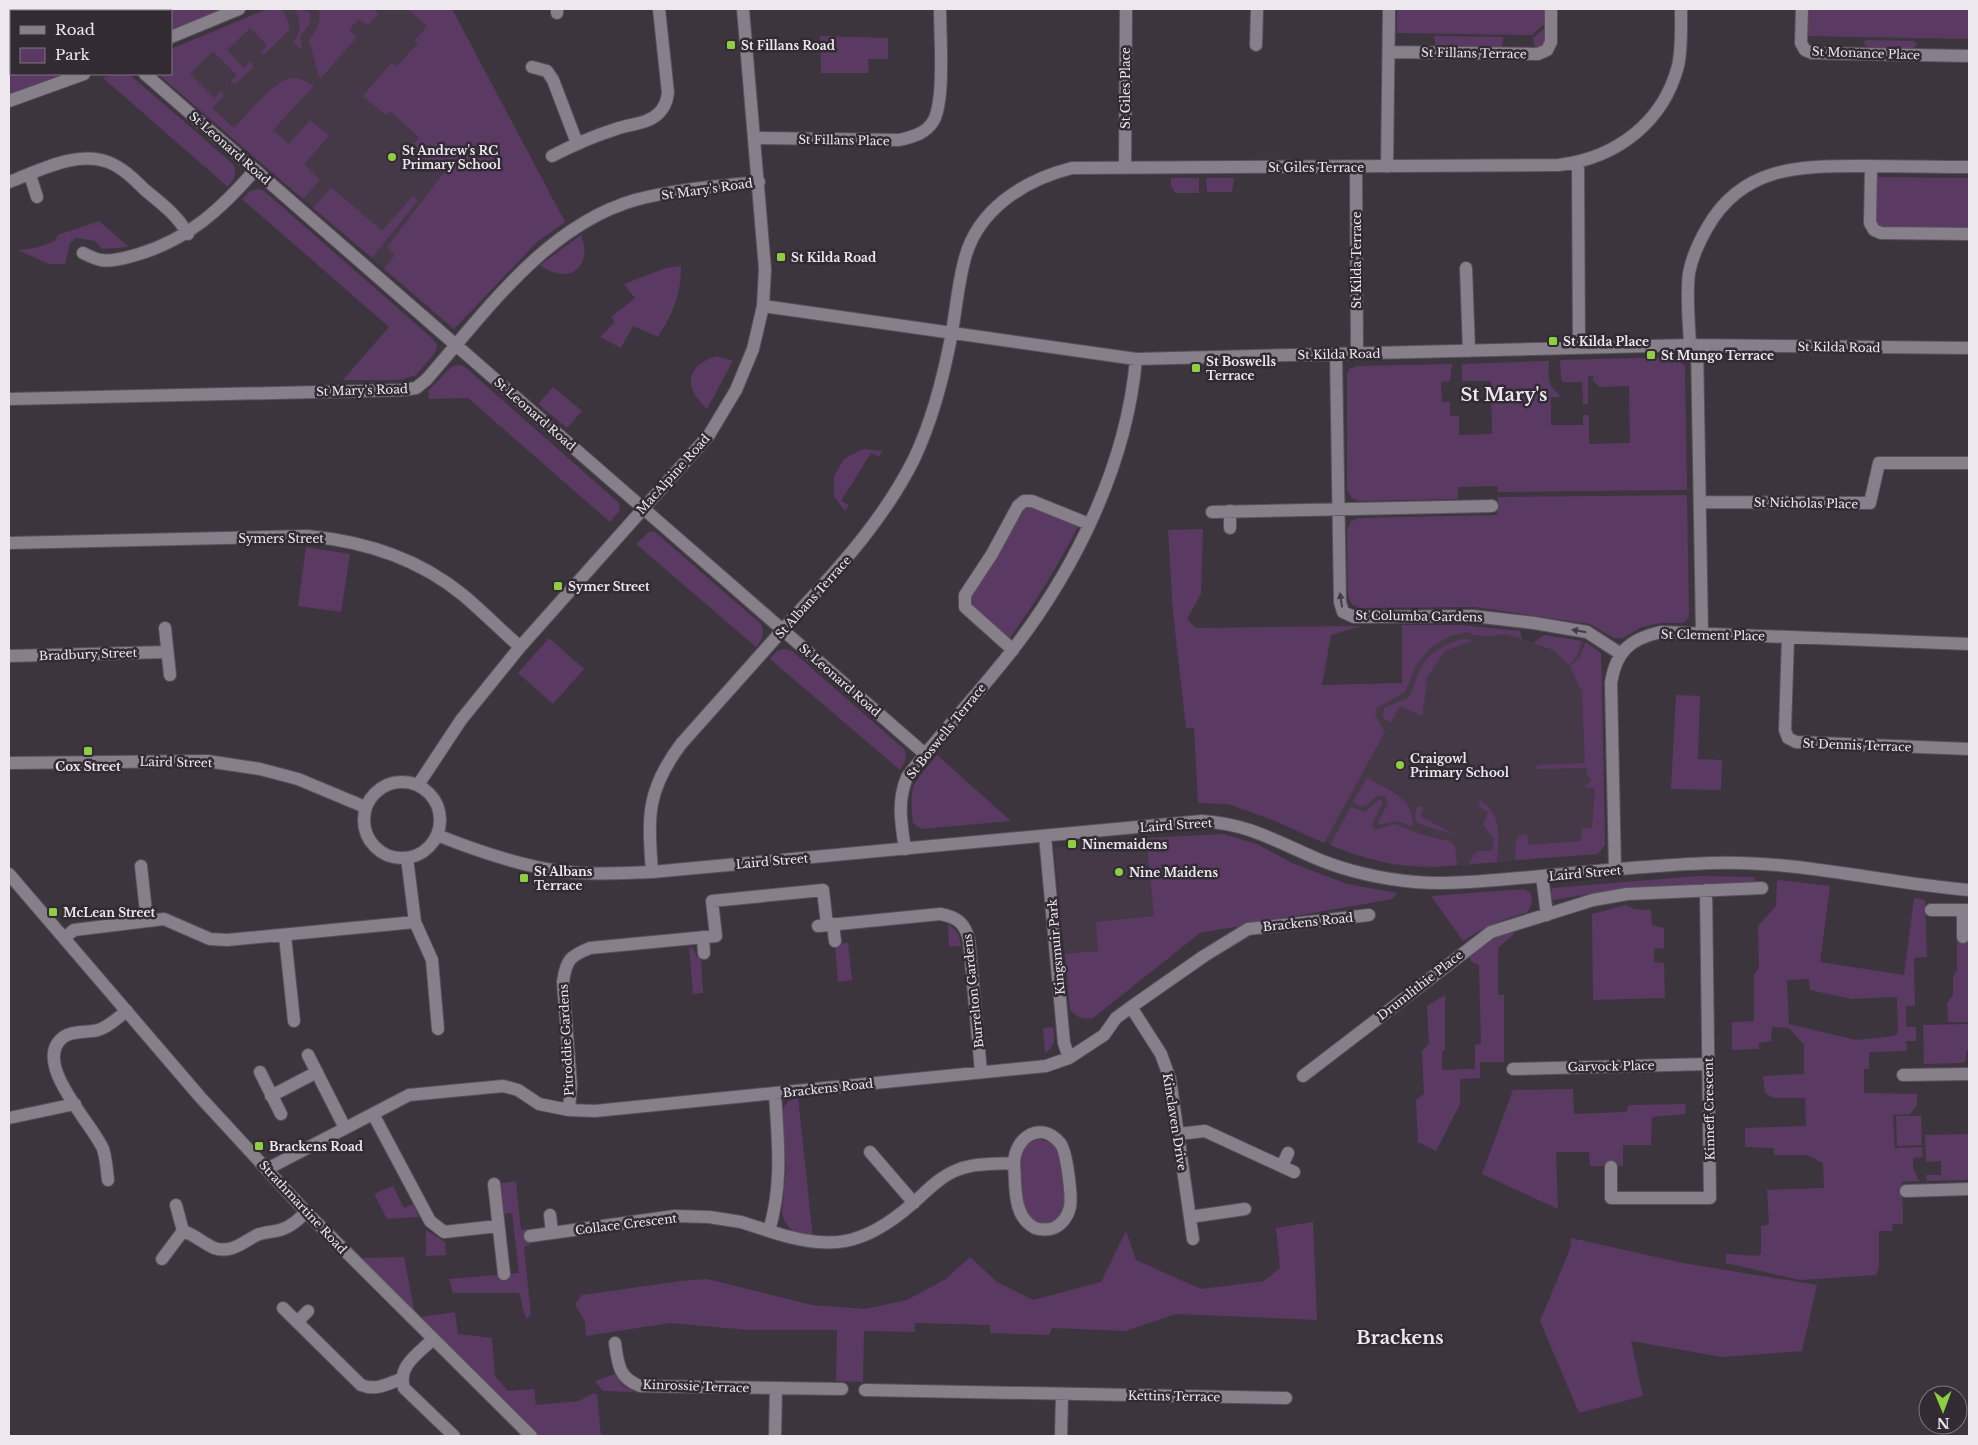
<svg xmlns="http://www.w3.org/2000/svg" width="1978" height="1445" font-family="'Libre Baskerville',serif">
  <style>
    .built { fill: #453948 }
    .green { fill: #5a3a63; fill-rule: evenodd }
    .lines { fill: none; stroke-linecap: round; stroke-linejoin: round }
    .minor-casing { stroke: #575159; stroke-width: 14 }
    .tertiary-casing { stroke: #575159; stroke-width: 14 }
    .minor { stroke: #877f8a; stroke-width: 12 }
    .tertiary { stroke: #877f8a; stroke-width: 12 }
    .oneway { fill: #433c45 }
    .poi-dot { fill: #8ece43; stroke: #322b34; stroke-width: 2 }
    .labels { text-anchor: middle; dominant-baseline: central; stroke-width: 5; stroke-linejoin: round; paint-order: stroke }
    .poi-label { font-size: 12px; font-weight: bold; fill: #ece8ee; stroke: #322b34; text-anchor: start }
    .street-label { font-size: 12px; fill: #ece8ee; stroke: #322b34 }
    .district-label { font-size: 18px; font-weight: bold; fill: #ece8ee; stroke: #322b34 }
  </style>
  <rect width="100%" height="100%" fill="#3c353e"/>
  <path class="built" d="M267,9H452L565,222L537,242L454,329L158,74H171V49Z
    M1402,625H1461L1520,631L1522,639L1533,643L1544,635L1584,642L1601,653L1605,845L1598,854L1431,868L1393,865L1353,854L1273,820L1228,804L1198,803L1322,685L1402,683Z
    M1146,838L1154,916L1096,922L1099,951L1065,954L1054,848Z"/>
  <path class="green" d="M9,9H226L171,31V11H11V74H71L9,96Z
    M267,9H283L289,25V30L265,54L260,53L267,45L250,28L227,50L244,68L251,61L253,67L236,84L230,82L237,75L213,51L190,74L214,98L222,90L224,96L212,108L234,128C247,115 275,79 293,78C301,78 307,82 314,86L273,130L289,144L310,120L329,136L304,164L320,180L303,199L158,74H171V49Z
    M295,9L307,11L311,15L309,25L300,37L302,50L293,42C303,30 300,22 295,9Z
    M318,9H373L379,13L368,26L358,19L349,30L357,37L320,79L309,40C315,31 323,21 318,9Z
    M408,9H452L565,222L537,242L454,329L384,269L395,255L387,247L447,169L445,159L435,171L410,149L419,137L390,111L386,115L363,96L392,62L397,66L418,43L415,40L427,26Z
    M1397,9H1547V22L1532,35L1397,33Z
    M1806,9H1968V39L1806,36Z
    M1547,26L1545,46L1535,50L1533,38Z
    M820,36L888,38V59H868L869,73H821Z
    M1434,36L1503,37L1502,49L1436,48Z
    M1866,40L1913,41L1917,44L1912,51L1870,50L1863,43Z
    M116,74H129L233,164C238,174 234,179 228,187L103,78Z
    M1878,177L1969,178V230L1881,229L1875,223V184Z
    M1171,178H1199V193H1175L1171,185Z
    M1206,178H1234L1232,192H1207Z
    M331,187L382,231L413,196L418,200L372,258L313,208Z
    M257,189L263,190L433,339L437,345L435,353L416,375L400,380H343L389,327L242,199L250,191Z
    M99,221L129,247L102,249L95,241L76,238L70,243L65,264H49L18,250L35,248L55,241L58,235Z
    M581,235C594,268 567,286 540,265Z
    M681,266C681,295 673,313 658,337L633,326L621,348L600,337L615,322L611,317L635,298L624,284L666,268Z
    M717,356L733,361L707,409C684,388 684,366 717,356Z
    M1675,357L1685,366L1687,490L1498,492L1497,486L1458,487V499L1360,501L1352,498L1347,490V375L1349,369L1357,366L1452,364L1450,381L1441,382L1442,402H1450V416H1459V435L1492,434L1491,381H1462V364L1549,361C1549,368 1547,381 1552,387C1555,392 1558,391 1560,397H1551V425H1583V415H1589V444L1630,443L1629,386L1600,387L1593,381V376H1588V404H1583L1582,382H1563L1561,379L1560,360Z
    M457,365L464,366L619,503L620,510L610,522L468,398L429,399L428,391L451,367Z
    M553,387L582,411L567,428L538,404Z
    M863,449L882,451L879,457L871,453L841,501L849,505L845,511L834,496V476L844,459Z
    M1687,495L1689,617L1683,623H1661L1642,627L1623,638H1614L1590,624L1475,607L1358,608L1352,604L1348,597L1347,530L1351,521L1359,518L1497,515L1498,497Z
    M1032,506L1078,526C1058,566 1035,603 1009,639L970,606L969,598L1021,510Z
    M1203,529L1201,594L1187,619L1196,628L1361,626L1331,635L1322,685L1402,683V625H1461L1520,631L1522,639L1505,634L1490,636L1474,635L1468,632L1449,636L1430,648L1415,667L1405,692L1377,708L1375,715L1385,732L1324,843L1273,820L1228,804L1198,803L1194,728H1186L1173,613L1168,530Z
    M650,531L655,532L761,624C765,634 762,639 756,647L636,544Z
    M306,547L350,554L341,612L298,606Z
    M1544,635L1582,641L1577,656L1569,665L1553,650L1533,643Z
    M549,638L584,669L553,704L518,673Z
    M1463,639L1473,640L1445,651L1425,680L1427,682L1422,716L1400,706L1391,722L1383,718L1384,708L1408,698C1413,690 1415,681 1419,672C1427,653 1444,644 1463,639Z
    M1586,642L1601,653L1605,845L1598,854L1515,860L1516,840L1520,836L1527,834L1528,845L1581,841L1582,828H1592L1595,788L1585,787L1592,779L1587,775V768L1535,769L1538,765L1585,763L1582,692L1570,666L1580,657Z
    M784,649L792,651L904,749C908,758 905,762 900,770L770,659L777,651Z
    M1676,695L1700,696L1698,759L1722,760L1721,790L1671,789Z
    M937,755L1011,821L921,829L913,823C909,783 912,786 937,755Z
    M1367,778C1387,790 1416,798 1412,826L1398,821L1377,825L1388,803L1386,797C1372,792 1373,804 1362,807L1353,802Z
    M1379,800L1382,801V804L1372,825L1375,830L1395,824L1419,834L1451,842L1455,846L1457,865C1410,870 1373,863 1330,845L1351,807L1364,812Z
    M1481,800C1504,820 1498,833 1497,862L1470,864L1472,857L1478,851H1492L1494,839L1483,825L1488,812L1478,806Z
    M1420,806L1424,808L1420,816L1455,835L1419,824L1415,819L1416,809Z
    M1223,834L1257,844L1292,863L1347,884L1397,893L1392,899L1200,933L1093,1018C1083,1020 1078,1018 1070,1010L1065,954L1098,951L1096,922L1154,916L1146,838Z
    M1698,876L1755,877L1754,883L1608,891L1552,900L1549,896L1552,888Z
    M1777,880L1830,886L1820,962L1904,975L1914,898L1925,900L1927,957L1914,958L1915,1006H1906V1027H1916V1041H1906L1907,1051L1869,1052V1069H1864V1093L1917,1094V1105L1910,1114L1893,1115L1895,1148L1922,1147L1923,1157L1913,1158V1168L1919,1181L1902,1182L1903,1224H1892L1893,1231H1879V1267L1876,1275L1800,1280L1726,1263V1254L1757,1256L1761,1254V1226L1769,1225L1767,1190L1824,1188L1823,1163L1807,1155H1774V1148L1745,1147V1128L1806,1126L1805,1098H1774L1765,1093L1763,1076L1804,1074V1045L1789,1028L1772,1027L1771,1041L1759,1043V1049L1732,1050V1022L1754,1021V975L1759,968L1758,926L1776,906ZM1809,979L1810,990L1851,999L1897,997L1898,1032L1895,1036L1856,1040L1789,1024L1787,980Z
    M1524,889L1531,893L1532,904L1527,913C1504,918 1483,928 1463,941L1431,896Z
    M1626,905L1634,909L1651,910L1652,925L1664,928V948L1654,949V962L1664,963L1665,998L1593,1000L1592,914Z
    M948,924C957,930 960,935 961,946L949,947Z
    M1512,931L1515,933L1498,948V995H1504V1062H1480V1078L1460,1079V1104L1436,1151L1418,1142L1416,1100L1424,1094L1422,1051L1429,1044L1427,1006L1445,995V1050L1442,1052V1070L1475,1069V1045L1481,1044L1479,965L1472,962L1468,955L1492,937Z
    M1969,940V1022H1948L1947,1003L1953,995V977L1957,970V941Z
    M848,943L852,980L838,982L835,944Z
    M689,947L693,949L697,957H701L703,993L693,994Z
    M1969,1024V1051H1966V1061L1963,1063L1924,1064L1923,1025Z
    M1053,1027C1055,1039 1056,1046 1045,1053L1043,1028Z
    M1573,1089L1574,1114L1626,1112L1629,1105L1686,1104L1685,1114L1652,1117L1651,1145H1623V1166H1590L1589,1152H1556L1558,1209L1482,1174L1513,1090Z
    M798,1098L813,1238L800,1235L789,1228L784,1220L782,1213L786,1167L782,1114C784,1104 788,1100 798,1098Z
    M1896,1116H1921L1922,1145L1897,1146Z
    M1969,1134V1180L1927,1181L1926,1175H1941V1161L1926,1162L1925,1135Z
    M1038,1139L1053,1143C1062,1154 1061,1166 1063,1180C1063,1189 1067,1201 1063,1210C1056,1231 1029,1226 1023,1207C1018,1190 1018,1163 1024,1146Z
    M516,1181L521,1230L530,1229V1245L524,1247L531,1315L526,1319L519,1293H453L449,1279L519,1273L512,1213L502,1214L497,1184Z
    M393,1186L404,1208L413,1204L419,1217L387,1219L374,1194Z
    M1313,1222L1317,1320L1176,1314L1125,1331L1052,1328L1049,1335L990,1333V1325L915,1323V1332L864,1331L863,1382L836,1381L837,1330H749L670,1323L586,1336L585,1322L575,1304L582,1295L680,1281L707,1279L812,1305L865,1309L907,1300L946,1279L970,1257L997,1282L1033,1300L1101,1282L1126,1231L1136,1260L1201,1289L1264,1281L1280,1268L1276,1228Z
    M426,1230L445,1242L446,1255L426,1256Z
    M1571,1238L1683,1263L1817,1285L1802,1351L1722,1357L1631,1341L1643,1396L1579,1413L1540,1321L1570,1249Z
    M404,1257L415,1314L362,1258Z
    M455,1312L458,1334L492,1338L495,1376L508,1391L534,1389L536,1405L579,1401L594,1393L597,1395L601,1436H538L421,1317Z
    M615,1374L623,1386L635,1392L603,1391L595,1381Z"/>
  <g class="lines">
    <g class="minor-casing">
      <path id="minor" d="M557,9V13
        M1802,9L1801,43L1805,50L1812,53L1969,56
        M171,37L239,9
        M1256,45L1257,9
        M1389,52L1538,54L1547,50L1551,42V9
        M532,67L547,71L553,80L577,143
        M145,74L925,754
        M9,101L84,74
        M755,138L899,140C913,137 927,133 934,120C945,97 940,36 940,9
        M552,156C573,145 594,136 616,129C630,124 648,124 659,113C665,107 667,101 668,93L659,9
        M1578,163L1579,348
        M1871,166L1870,223L1874,230L1881,233L1969,234
        M1356,167L1357,354
        M1387,167L1389,9
        M1125,168L1126,9
        M30,175L37,197
        M9,182C39,171 76,150 108,162C123,168 134,179 145,190C161,203 177,215 188,234
        M83,253C89,256 95,259 101,260C113,262 128,257 139,254C189,239 222,208 255,170
        M1466,268L1469,351
        M763,306L1136,359L1690,345L1969,348
        M1690,345C1689,322 1686,297 1689,273C1692,257 1699,242 1707,228C1743,164 1803,166 1867,166C1901,166 1935,167 1969,167
        M1697,345L1702,634
        M1336,354L1340,602L1343,612L1354,617L1473,616L1534,623L1587,632L1621,654
        M9,399L403,390L416,388L426,380C485,313 545,226 635,200C676,189 718,186 759,182
        M1700,502L1870,503L1879,463H1969
        M1230,511V528
        M1212,512L1492,506
        M9,543L307,536C363,541 419,559 463,595C483,612 501,630 520,647
        M165,628L170,675
        M1788,637L1785,730L1788,738L1796,742L1969,749
        M1013,650L965,607V595L992,554L1018,506L1024,501H1032L1089,524
        M9,656L167,652
        M1045,836L1064,1043L1069,1058
        M905,849C901,823 897,801 907,777C941,733 980,692 1014,648C1077,566 1127,463 1136,359
        M407,858L415,922L432,960L438,1029
        M141,866L147,921
        M1615,870L1611,683C1616,651 1630,639 1661,632L1969,644
        M652,872C648,816 646,791 681,744C722,698 763,652 804,606C846,560 886,515 914,459C933,419 944,375 952,332C956,309 958,285 964,262C976,210 1024,180 1072,168L1559,165C1616,158 1663,123 1678,66C1682,48 1681,28 1681,9
        M1542,876L1547,915
        M1931,910H1969
        M1963,910V937
        M833,924L835,941
        M818,926L940,914C957,917 965,923 969,940L981,1072
        M285,936L294,1021
        M703,937L704,953
        M64,938L74,930L164,919L210,939L227,940L415,922
        M1131,1007L1161,1054L1170,1079L1193,1239
        M308,1055L345,1128
        M1513,1069L1708,1064
        M260,1072L281,1114
        M1903,1075L1969,1074
        M1303,1076L1491,932L1593,900L1627,894L1762,888
        M271,1096L317,1072
        M569,1110L571,1085L563,982C566,960 570,956 590,948L716,936L712,901L823,890L827,925
        M373,1114L430,1221L444,1232L498,1226
        M9,1118L75,1104
        M1178,1134L1205,1131L1294,1172
        M870,1152L914,1203
        M1282,1166L1288,1153
        M1611,1167V1198H1710L1706,890
        M267,1169L409,1095L503,1086L518,1090L539,1104L569,1110L595,1111L1046,1066L1069,1058L1104,1035L1116,1018L1131,1007L1204,956L1248,929L1369,915
        M108,1180C107,1170 106,1158 103,1149C93,1124 28,1060 65,1036C75,1030 87,1033 98,1030C109,1027 118,1017 127,1011
        M494,1184L504,1274
        M1906,1191L1969,1189
        M176,1205L183,1231C195,1235 203,1243 214,1248C231,1254 243,1242 257,1235C264,1232 273,1232 280,1230C291,1227 299,1219 306,1212
        M550,1215L552,1233
        M1190,1217L1245,1209
        M769,1231C829,1251 863,1247 912,1204C926,1192 939,1177 957,1170C974,1163 995,1164 1014,1163C1015,1137 1041,1120 1060,1143C1067,1151 1072,1197 1070,1207C1068,1216 1062,1224 1054,1228C1049,1230 1040,1230 1035,1228C1012,1216 1016,1186 1014,1163
        M530,1236L675,1216L709,1217L741,1222L769,1231C783,1183 778,1142 775,1093
        M162,1259L183,1231
        M283,1308L361,1385C376,1391 387,1384 401,1379
        M297,1322L308,1311
        M432,1340C418,1354 397,1366 404,1388L454,1436
        M615,1343C618,1365 619,1378 640,1386L842,1389
        M865,1390L1286,1398
        M775,1436L776,1388
        M1061,1436L1062,1394"/>
    </g>
    <g class="tertiary-casing">
      <path id="tertiary" d="M9,763L207,761L260,769L298,779L365,807
        M364 820a38 38 0 1 1 76 0a38 38 0 1 1-76 0Z
        M418,785L461,720L520,647L709,435L736,390L753,349L763,306L765,269L743,9
        M437,835C477,851 517,865 559,871C590,875 621,873 652,872L1202,821C1250,824 1277,842 1320,860C1350,872 1383,879 1415,882C1454,885 1494,880 1532,877C1592,871 1652,865 1712,863C1798,860 1884,883 1969,890
        M9,874L201,1098L306,1212L531,1436"/>
    </g>
    <use href="#minor" class="minor"/>
    <use href="#tertiary" class="tertiary"/>
  </g>
  <defs><path id="oneway-solid" d="M-6-.8H1V-3.2L6.5 0L1 3.2V.8H-6Z" transform="scale(1.25)"/></defs>
  <g class="oneway">
    <use href="#oneway-solid" transform="translate(1341 600) rotate(-98)"/>
    <use href="#oneway-solid" transform="translate(1579 631) rotate(-170)"/>
  </g>
  <g class="poi-dot">
    <rect x="726" y="40" width="10" height="10" rx="2.5"/>
    <circle cx="392" cy="157" r="5"/>
    <rect x="776" y="252" width="10" height="10" rx="2.5"/>
    <rect x="1548" y="336" width="10" height="10" rx="2.5"/>
    <rect x="1646" y="350" width="10" height="10" rx="2.5"/>
    <rect x="1191" y="363" width="10" height="10" rx="2.5"/>
    <rect x="553" y="581" width="10" height="10" rx="2.5"/>
    <rect x="83" y="746" width="10" height="10" rx="2.5"/>
    <circle cx="1400" cy="765" r="5"/>
    <rect x="1067" y="839" width="10" height="10" rx="2.5"/>
    <circle cx="1119" cy="872" r="5"/>
    <rect x="519" y="873" width="10" height="10" rx="2.5"/>
    <rect x="48" y="907" width="10" height="10" rx="2.5"/>
    <rect x="254" y="1141" width="10" height="10" rx="2.5"/>
  </g>
  <g class="labels">
    <g class="poi-label">
      <text x="741" y="45">St Fillans Road</text>
      <text x="402" y="150">St Andrew's RC<tspan x="402" dy="14">Primary School</tspan></text>
      <text x="791" y="257">St Kilda Road</text>
      <text x="1563" y="341">St Kilda Place</text>
      <text x="1661" y="355">St Mungo Terrace</text>
      <text x="1206" y="361">St Boswells<tspan x="1206" dy="14">Terrace</tspan></text>
      <text x="568" y="586">Symer Street</text>
      <text x="1410" y="758">Craigowl<tspan x="1410" dy="14">Primary School</tspan></text>
      <text x="88" y="766" text-anchor="middle">Cox Street</text>
      <text x="1082" y="844">Ninemaidens</text>
      <text x="534" y="871">St Albans<tspan x="534" dy="14">Terrace</tspan></text>
      <text x="1129" y="872">Nine Maidens</text>
      <text x="63" y="912">McLean Street</text>
      <text x="269" y="1146">Brackens Road</text>
    </g>
    <g class="street-label">
      <text transform="translate(1474 53) rotate(1)">St Fillans Terrace</text>
      <text transform="translate(1866 53) rotate(2)">St Monance Place</text>
      <text transform="translate(1125 88) rotate(-90)">St Giles Place</text>
      <text transform="translate(844 140) rotate(1)">St Fillans Place</text>
      <text transform="translate(230 148) rotate(41)">St Leonard Road</text>
      <text x="1316" y="167">St Giles Terrace</text>
      <text transform="translate(707 189) rotate(-8)">St Mary's Road</text>
      <text transform="translate(1356 260) rotate(-90)">St Kilda Terrace</text>
      <text transform="translate(1839 347) rotate(1)">St Kilda Road</text>
      <text transform="translate(1339 354) rotate(-1)">St Kilda Road</text>
      <text transform="translate(362 390) rotate(-2)">St Mary's Road</text>
      <text transform="translate(535 414) rotate(41)">St Leonard Road</text>
      <text transform="translate(673 474) rotate(-48)">MacAlpine Road</text>
      <text transform="translate(1806 503) rotate(1)">St Nicholas Place</text>
      <text x="281" y="538">Symers Street</text>
      <text transform="translate(813 597) rotate(-48)">St Albans Terrace</text>
      <text transform="translate(1419 616) rotate(1)">St Columba Gardens</text>
      <text transform="translate(1713 635) rotate(1)">St Clement Place</text>
      <text transform="translate(88 654) rotate(-2)">Bradbury Street</text>
      <text transform="translate(840 680) rotate(41)">St Leonard Road</text>
      <text transform="translate(946 731) rotate(-51)">St Boswells Terrace</text>
      <text transform="translate(1857 745) rotate(2)">St Dennis Terrace</text>
      <text transform="translate(176 762) rotate(1)">Laird Street</text>
      <text transform="translate(1176 825) rotate(-4)">Laird Street</text>
      <text transform="translate(772 861) rotate(-5)">Laird Street</text>
      <text transform="translate(1585 873) rotate(-5)">Laird Street</text>
      <text transform="translate(1308 922) rotate(-6)">Brackens Road</text>
      <text transform="translate(1056 947) rotate(-95)">Kingsmuir Park</text>
      <text transform="translate(1420 985) rotate(-38)">Drumlithie Place</text>
      <text transform="translate(973 991) rotate(-96)">Burrelton Gardens</text>
      <text transform="translate(566 1040) rotate(-93)">Pitroddie Gardens</text>
      <text transform="translate(1611 1066) rotate(-1)">Garvock Place</text>
      <text transform="translate(828 1088) rotate(-6)">Brackens Road</text>
      <text transform="translate(1709 1109) rotate(-91)">Kinneff Crescent</text>
      <text transform="translate(1175 1122) rotate(81)">Kinclaven Drive</text>
      <text transform="translate(303 1207) rotate(47)">Strathmartine Road</text>
      <text transform="translate(626 1224) rotate(-7)">Collace Crescent</text>
      <text transform="translate(696 1386) rotate(2)">Kinrossie Terrace</text>
      <text transform="translate(1174 1396) rotate(1)">Kettins Terrace</text>
    </g>
    <g class="district-label">
      <text x="1504" y="395">St Mary's</text>
      <text x="1400" y="1338">Brackens</text>
    </g>
  </g>
  <rect width="1978" height="1445" fill="none" stroke="#ece8ee" stroke-width="20"/>
  <rect x="10" y="10" width="162" height="65" fill="#322b34" stroke="#7c777e"/>
  <rect x="20" y="26" width="25" height="8" fill="#877f8a" stroke="#7c777e"/>
  <text x="55" y="35" font-size="15" fill="#ece8ee">Road</text>
  <rect x="20" y="48" width="25" height="15" fill="#5a3a63" stroke="#7c777e"/>
  <text x="55" y="60" font-size="15" fill="#ece8ee">Park</text>
  <g transform="translate(1943 1410) rotate(179)"><circle r="24" fill="#322b34" stroke="#7c777e"/>
  <path d="M0-4L9 19L0 12L-9 19Z" fill="#8ece43"/>
  <text y="-8" font-size="14" font-weight="bold" text-anchor="middle" fill="#ece8ee">N</text>
  </g>
</svg>
